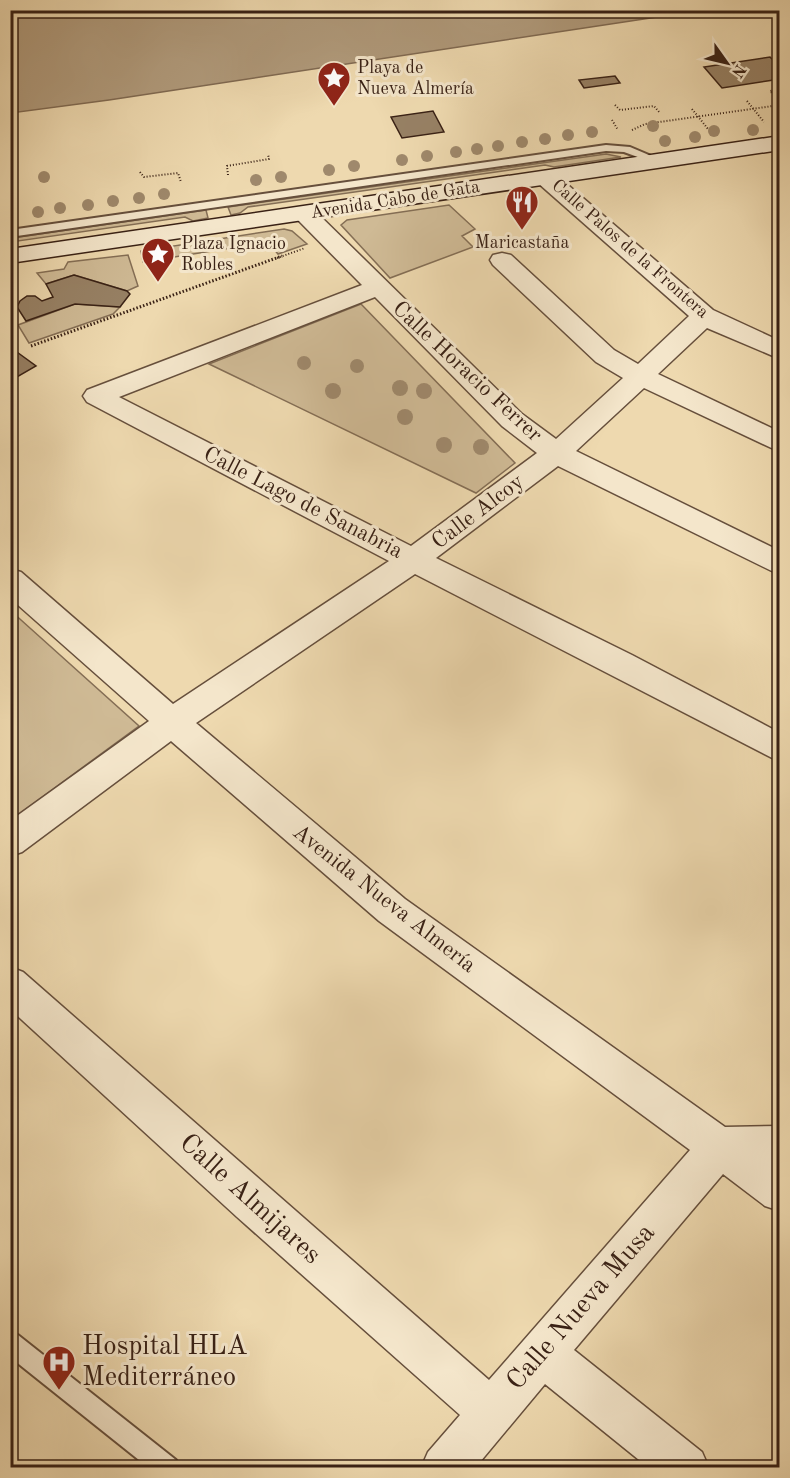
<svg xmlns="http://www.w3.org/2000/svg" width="790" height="1478" font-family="'Old Standard TT',serif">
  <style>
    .green { fill: #cfba95; stroke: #846e55; stroke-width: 1.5 }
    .water { fill: #b09a7b; stroke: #806a52; stroke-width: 1.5 }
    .building { fill: #978165; stroke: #392115; stroke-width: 1.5 }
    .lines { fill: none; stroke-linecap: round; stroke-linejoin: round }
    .service-casing { stroke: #664f3c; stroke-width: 4 }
    .minor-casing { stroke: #664f3c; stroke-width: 3 }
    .secondary-casing { stroke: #392115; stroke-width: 3 }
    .path-far1 { stroke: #392115; stroke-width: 2; stroke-dasharray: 1 2; stroke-linecap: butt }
    .path { stroke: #392115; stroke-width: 3; stroke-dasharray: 1.5 2; stroke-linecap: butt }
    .service { fill: #f4e6cb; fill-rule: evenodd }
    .minor { fill: #f4e6cb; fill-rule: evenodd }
    .secondary { fill: #f4e6cb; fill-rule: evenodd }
    .tree { fill: #9f896c }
    .labels { text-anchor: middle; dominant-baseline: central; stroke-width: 6; stroke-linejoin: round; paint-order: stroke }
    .far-poi-label { font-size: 18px; fill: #392115; stroke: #f4e6cb; text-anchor: start }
    .far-street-label { font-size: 18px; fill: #392115; stroke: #f4e6cb }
    .street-label { font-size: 22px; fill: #392115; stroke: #f4e6cb }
    .near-street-label { font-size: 27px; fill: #392115; stroke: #f4e6cb }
    .near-poi-label { font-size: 27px; fill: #392115; stroke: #f4e6cb; text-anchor: start }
  </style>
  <rect width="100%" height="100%" fill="#eed9af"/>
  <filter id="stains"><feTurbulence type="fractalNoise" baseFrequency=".00333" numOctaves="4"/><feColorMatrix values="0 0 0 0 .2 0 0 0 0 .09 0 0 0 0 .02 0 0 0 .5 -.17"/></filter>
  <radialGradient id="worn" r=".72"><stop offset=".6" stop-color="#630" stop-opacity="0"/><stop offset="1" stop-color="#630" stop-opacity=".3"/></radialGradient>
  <path class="green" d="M606,154L621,157L554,167L545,165L248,207L240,213L231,215L228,207Z
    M449,205L475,229L462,236L473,247L390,278L341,225L347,220Z
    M206,210L208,218L193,221L185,217L11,242V238Z
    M284,229L292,231L307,244L278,254L268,242L143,262L141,251Z
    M128,255L138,286L127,291L74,275L46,284L37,273L64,269L68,262Z
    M75,304L120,307L113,314L29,343L18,325Z
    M361,304L515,463L476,493L209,364Z
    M11,611L139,726L11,820L10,612Z"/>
  <path class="water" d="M10,11L11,10L697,11L109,100L11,113Z"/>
  <path class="building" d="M770,57L780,67V79L722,88L704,67Z
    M615,76L620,83L584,88L579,80Z
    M433,111L444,132L402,138L391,117Z
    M74,275L127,291L130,294L120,307L75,304L26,321L17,307L20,301L27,296H35L42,301L53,297L46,284Z
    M10,347L36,366L10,381Z"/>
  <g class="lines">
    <g class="service-casing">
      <path id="service" d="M606,145L630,147L663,161L657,164L624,152L606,151L10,237V230Z
        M10,1332L18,1335L176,1460L179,1468H149L10,1357Z"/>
    </g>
    <g class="minor-casing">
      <path id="minor" d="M546,171L554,173L713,310L780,341V359L707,328L658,374L780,432V452L644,388L576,451L780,551V575L558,466L436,558L632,655L780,733V762L415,574L196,723L405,899L725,1127L780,1126V1211L765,1206L723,1174L574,1350L702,1452L709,1468H649L545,1384L475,1468H421L428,1452L460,1415L237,1217L10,1009V967L23,972L489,1380L690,1150L379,921L171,741L22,852L10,856V821L149,721L10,598V569L21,572L173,704L389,561L87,402L83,396L87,390L362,285L297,219L293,214L297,209L305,207L313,209L522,414L556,439L623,378L596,362L493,265L490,260L493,255L502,253L511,255L614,350L638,364L689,316L538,183L535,178L538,173ZM375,297L502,426L537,453L411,546L119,397Z"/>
    </g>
    <g class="secondary-casing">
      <path id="secondary" d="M780,136V150L10,263V249Z"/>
    </g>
    <path class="path-far1" d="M776,97L770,91L780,89
      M747,101L764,122
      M615,105L620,110L654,106L660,113
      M692,109L708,129
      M612,120L618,130
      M632,130L645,124L780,105
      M140,172L144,177L178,173L181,182
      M228,175L227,166L269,159L268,154
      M277,258L305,248"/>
    <path class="path" d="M31,346L282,256"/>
    <use href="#service" class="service"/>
    <use href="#minor" class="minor"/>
    <use href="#secondary" class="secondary"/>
  </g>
  <g class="tree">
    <circle cx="653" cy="126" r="6"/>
    <circle cx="753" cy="130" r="6"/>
    <circle cx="714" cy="131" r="6"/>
    <circle cx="592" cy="132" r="6"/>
    <circle cx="568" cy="135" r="6"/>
    <circle cx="695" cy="137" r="6"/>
    <circle cx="545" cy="139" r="6"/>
    <circle cx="665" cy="141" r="6"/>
    <circle cx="522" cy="142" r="6"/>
    <circle cx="498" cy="146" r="6"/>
    <circle cx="477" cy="149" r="6"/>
    <circle cx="456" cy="152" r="6"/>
    <circle cx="427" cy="156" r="6"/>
    <circle cx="402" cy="160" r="6"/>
    <circle cx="354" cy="166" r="6"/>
    <circle cx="329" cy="170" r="6"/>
    <circle cx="44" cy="177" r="6"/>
    <circle cx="281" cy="177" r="6"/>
    <circle cx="256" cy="180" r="6"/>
    <circle cx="164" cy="194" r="6"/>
    <circle cx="139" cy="198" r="6"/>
    <circle cx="113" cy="201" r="6"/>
    <circle cx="88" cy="205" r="6"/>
    <circle cx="60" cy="208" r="6"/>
    <circle cx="38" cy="212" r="6"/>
    <circle cx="304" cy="363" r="7"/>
    <circle cx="357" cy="366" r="7"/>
    <circle cx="400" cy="388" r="8"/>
    <circle cx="333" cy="391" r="8"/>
    <circle cx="424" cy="391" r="8"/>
    <circle cx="405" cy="417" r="8"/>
    <circle cx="444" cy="445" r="8"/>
    <circle cx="481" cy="447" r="8"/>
  </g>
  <defs>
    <g id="sight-pin" transform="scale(1.725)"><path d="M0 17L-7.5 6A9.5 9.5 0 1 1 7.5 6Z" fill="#8f2418" stroke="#f4e6cb"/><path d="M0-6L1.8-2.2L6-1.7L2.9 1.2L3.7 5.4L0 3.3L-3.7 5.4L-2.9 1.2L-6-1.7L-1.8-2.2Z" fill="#fff"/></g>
    <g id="restaurant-pin" transform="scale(1.725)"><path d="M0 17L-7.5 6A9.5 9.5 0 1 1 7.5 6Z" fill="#8f2418" stroke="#f4e6cb"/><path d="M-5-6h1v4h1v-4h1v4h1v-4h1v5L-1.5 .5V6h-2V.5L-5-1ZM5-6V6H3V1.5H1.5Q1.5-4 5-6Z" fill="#fff"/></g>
    <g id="hospital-pin" transform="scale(1.725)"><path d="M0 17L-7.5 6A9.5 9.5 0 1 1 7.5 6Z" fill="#8f2418" stroke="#f4e6cb"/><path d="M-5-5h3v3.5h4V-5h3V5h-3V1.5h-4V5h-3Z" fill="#fff"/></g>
  </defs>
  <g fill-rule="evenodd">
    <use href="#sight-pin" x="334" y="78"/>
    <use href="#restaurant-pin" x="522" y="202"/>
    <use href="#sight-pin" x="158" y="254"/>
    <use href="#hospital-pin" x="59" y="1362"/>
  </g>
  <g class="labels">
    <g class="far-poi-label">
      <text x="357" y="68">Playa de<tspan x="357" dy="21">Nueva Almería</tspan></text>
      <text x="522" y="243" text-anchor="middle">Maricastaña</text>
      <text x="181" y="244">Plaza Ignacio<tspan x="181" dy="21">Robles</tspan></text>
    </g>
    <g class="far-street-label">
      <text transform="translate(395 200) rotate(-9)">Avenida Cabo de Gata</text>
      <text transform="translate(630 249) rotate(41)">Calle Palos de la Frontera</text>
    </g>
    <g class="street-label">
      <text transform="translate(467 372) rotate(43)">Calle Horacio Ferrer</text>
      <text transform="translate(303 503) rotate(27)">Calle Lago de Sanabria</text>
      <text transform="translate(478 512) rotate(-37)">Calle Alcoy</text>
      <text transform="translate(384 899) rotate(38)">Avenida Nueva Almería</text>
    </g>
    <g class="near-street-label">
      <text transform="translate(250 1199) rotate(42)">Calle Almijares</text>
      <text transform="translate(581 1307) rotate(-49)">Calle Nueva Musa</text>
    </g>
    <g class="near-poi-label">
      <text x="82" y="1346">Hospital HLA<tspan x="82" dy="31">Mediterráneo</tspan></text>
    </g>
  </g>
  <rect width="790" height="1478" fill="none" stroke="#eed9af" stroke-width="36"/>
  <rect x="12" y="12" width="766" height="1454" fill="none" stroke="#392115" stroke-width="3"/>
  <rect x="18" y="18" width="754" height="1442" fill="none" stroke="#392115" stroke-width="1.5"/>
  <g transform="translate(727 63) rotate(124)" stroke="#f4e6cb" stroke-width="4.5" paint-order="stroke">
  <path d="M0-4.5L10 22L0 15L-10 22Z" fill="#392115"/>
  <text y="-9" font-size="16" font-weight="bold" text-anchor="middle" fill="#392115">N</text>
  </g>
  <rect width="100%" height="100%" filter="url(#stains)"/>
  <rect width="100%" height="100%" fill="url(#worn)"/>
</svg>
